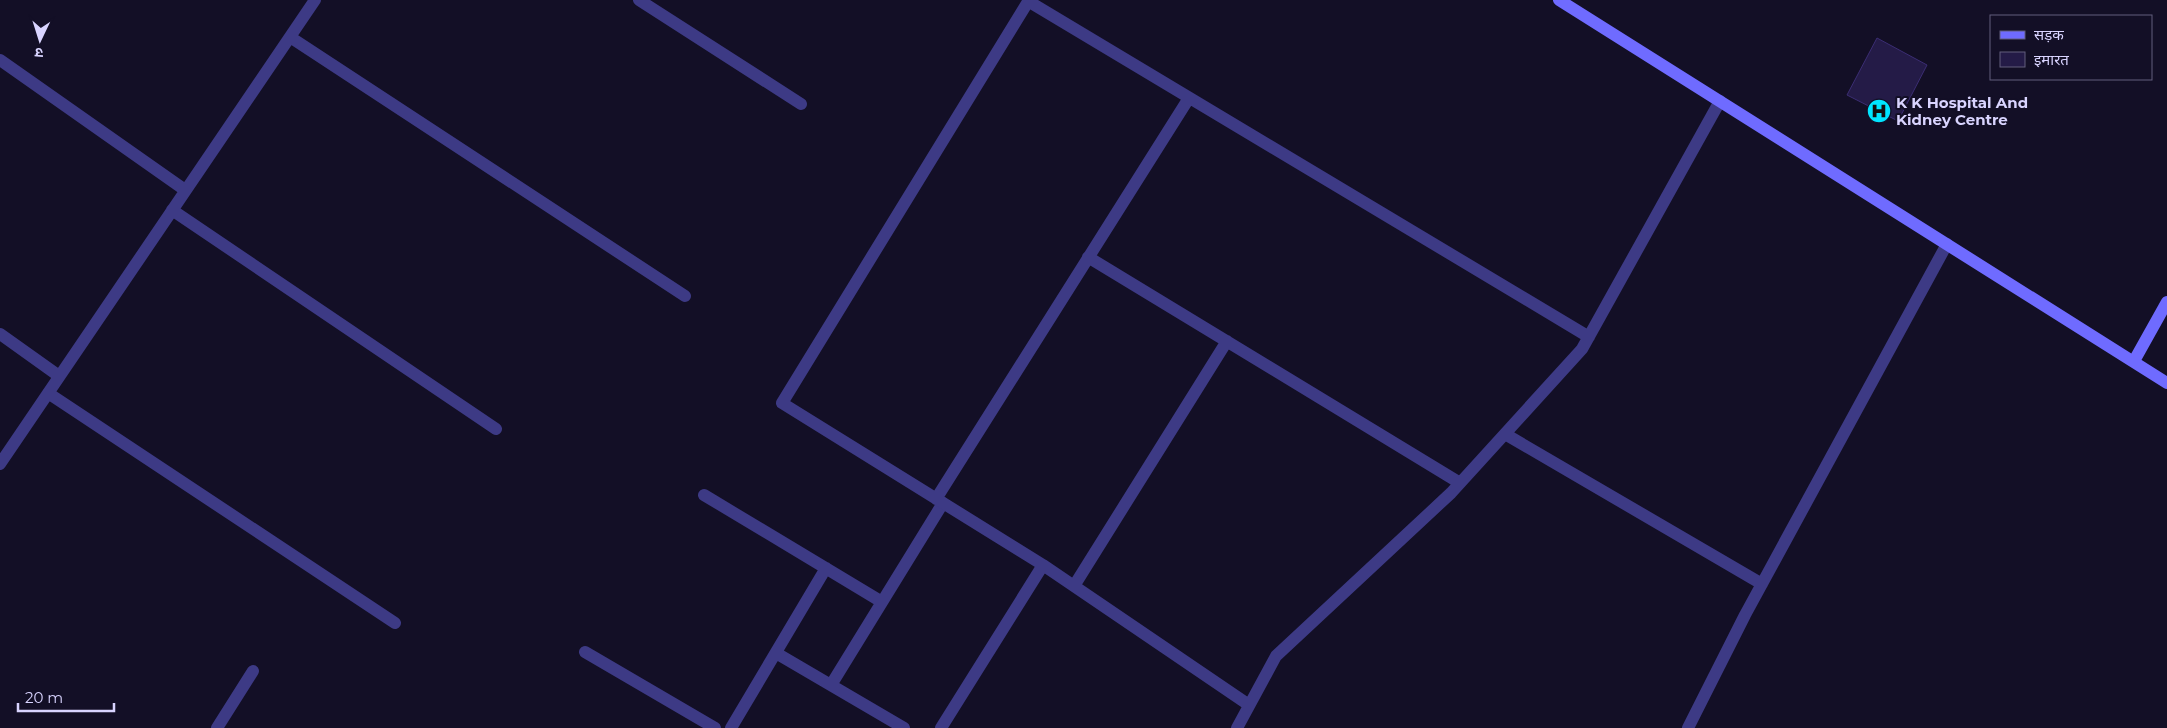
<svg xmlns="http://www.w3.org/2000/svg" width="2167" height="728" font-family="Montserrat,'Noto Sans Devanagari',sans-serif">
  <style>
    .building { fill: #241b47; stroke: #3b2d73 }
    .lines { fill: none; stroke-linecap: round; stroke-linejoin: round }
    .lane { stroke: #3d3a85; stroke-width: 12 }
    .street { stroke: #3d3a85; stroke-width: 12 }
    .secondary { stroke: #6f6bff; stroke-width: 12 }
    .labels { text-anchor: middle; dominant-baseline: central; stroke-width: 4; stroke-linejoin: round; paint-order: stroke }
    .poi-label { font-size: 15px; font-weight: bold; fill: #d9d4ff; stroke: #130f26; text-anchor: start }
  </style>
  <rect width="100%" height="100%" fill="#130f26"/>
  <path class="building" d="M1877,38L1927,65L1898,121L1847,95Z"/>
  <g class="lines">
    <path class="lane" d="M704,495L882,602
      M776,653L904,728
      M831,685L943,503
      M731,728L826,568"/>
    <path class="street" d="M639,0L801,104
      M1029,0L782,403L1043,565L1249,705
      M1028,1L1589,337
      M290,37L685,296
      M0,60L185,190
      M172,210L496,429
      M1088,257L1460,483
      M0,334L59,376
      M48,393L395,623
      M1505,434L1762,584
      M0,464L315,0
      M936,499L1189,98
      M1074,586L1227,341
      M585,652L715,728
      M217,728L253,671
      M941,728L1043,565
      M1237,728L1276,656L1451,493L1582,349L1720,101
      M1688,728L1745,615L1947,244"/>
    <path class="secondary" d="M1559,0L2167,383
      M2134,361L2167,302"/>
  </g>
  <defs>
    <g id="hospital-disc" transform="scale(1.25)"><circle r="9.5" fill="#00e5ff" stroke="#130f26"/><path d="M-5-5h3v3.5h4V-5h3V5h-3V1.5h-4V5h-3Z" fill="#111"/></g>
  </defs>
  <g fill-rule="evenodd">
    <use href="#hospital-disc" x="1879" y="111"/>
  </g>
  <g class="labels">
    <g class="poi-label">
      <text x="1896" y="102">K K Hospital And<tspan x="1896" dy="17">Kidney Centre</tspan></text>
    </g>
  </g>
  <rect x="1990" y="15" width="162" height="65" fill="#130f26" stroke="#625e7d"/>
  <rect x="2000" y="31" width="25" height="8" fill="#6f6bff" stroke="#625e7d"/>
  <text x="2034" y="40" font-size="15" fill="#d9d4ff">सड़क</text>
  <rect x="2000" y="52" width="25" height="15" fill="#241b47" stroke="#625e7d"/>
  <text x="2034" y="65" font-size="15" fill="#d9d4ff">इमारत</text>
  <g transform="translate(40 40) rotate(184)" stroke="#130f26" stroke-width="4" paint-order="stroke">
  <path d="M0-4L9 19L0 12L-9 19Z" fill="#d9d4ff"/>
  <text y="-8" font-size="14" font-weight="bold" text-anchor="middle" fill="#d9d4ff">उ</text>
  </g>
  <path d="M18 703v8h96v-8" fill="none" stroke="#d9d4ff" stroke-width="2.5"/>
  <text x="25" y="703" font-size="15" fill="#d9d4ff" stroke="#130f26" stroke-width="4" paint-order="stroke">20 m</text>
</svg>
